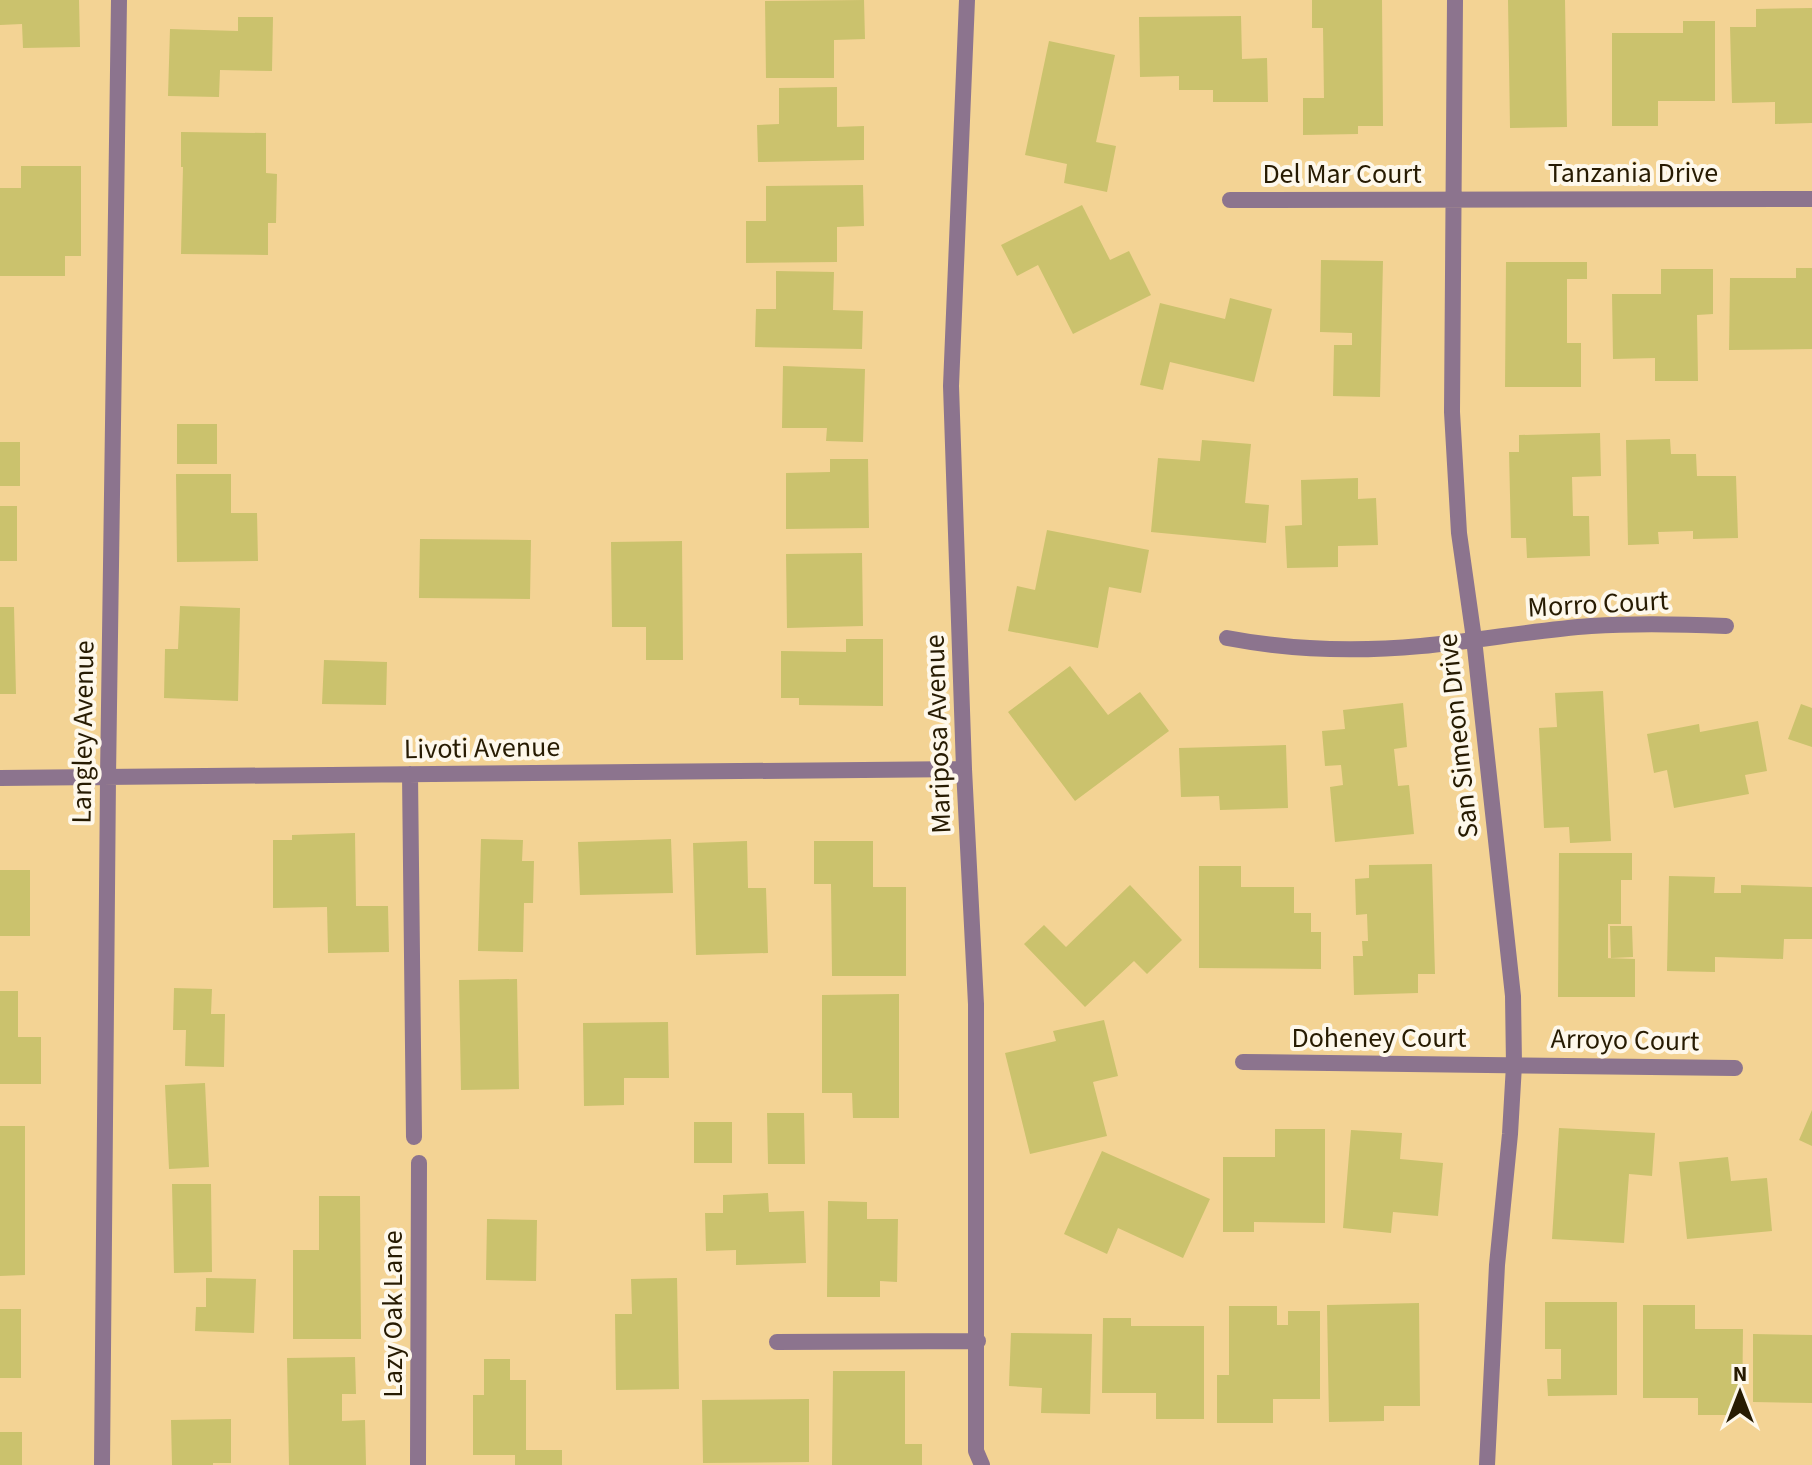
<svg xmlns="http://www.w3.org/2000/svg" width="1812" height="1465" font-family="'Source Sans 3',sans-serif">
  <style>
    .building { fill: #cbc26d }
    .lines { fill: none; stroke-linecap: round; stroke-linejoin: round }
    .street { stroke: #8c748e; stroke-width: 16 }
    .labels { text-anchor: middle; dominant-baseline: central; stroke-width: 8; stroke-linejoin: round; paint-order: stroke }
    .street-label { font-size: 28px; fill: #271b02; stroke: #fef8eb }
  </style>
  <rect width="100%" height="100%" fill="#f3d394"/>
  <path class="building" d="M0,0H79L80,47L23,48L22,24L0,25Z
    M864,0L865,39L834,40V78H766L765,1Z
    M1312,0H1382L1383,126H1358V134L1303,135V98H1324L1323,28H1312Z
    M1508,0H1565L1567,127L1510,128Z
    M1812,8V123L1775,124V102L1732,103L1730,27H1756V9Z
    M1241,16L1242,59L1267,58L1268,102H1213V90H1179V76L1140,77L1139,17Z
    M238,17H273L272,71L220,70L219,97L168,96L170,29L238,31Z
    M1683,21H1715V101H1658V126H1612V33H1683Z
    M1049,41L1115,55L1096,142L1116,146L1107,192L1064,183L1067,164L1025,155Z
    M837,87V127L864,126V160L758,162L757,125L779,124V88Z
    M181,132L266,133V173L277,174L276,223H268V255L181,254L183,167H181Z
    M21,166H81V256H65V276H0V188H21Z
    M863,185L864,226L837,227V262L746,263V221H766V186Z
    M1082,205L1110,260L1129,251L1151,295L1073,334L1038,265L1017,276L1001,245Z
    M1321,260L1383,261L1380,397L1333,396L1334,345H1352V333L1320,332Z
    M1506,262H1587V279H1567V343H1581V387H1505Z
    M1796,268H1812V349L1729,350L1730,278H1796Z
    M1661,269H1713V314L1697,315L1698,381H1655V358L1613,359L1612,294H1661Z
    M776,271L834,272L833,310L863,311L862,349L755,347L756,309H776Z
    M1230,298L1272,309L1254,382L1170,362L1163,390L1140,385L1160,303L1225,319Z
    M783,366L865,369L863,442L826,441L827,428H782Z
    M177,424H217V464H177Z
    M1600,433L1601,476L1572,477L1573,516H1589L1590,556L1527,558L1526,538H1511L1509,452H1519V435Z
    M1670,439L1671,454H1696L1697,476H1736L1738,538L1693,539V531L1658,532L1659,544L1628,545L1626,440Z
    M1202,440L1251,444L1245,503L1269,505L1266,543L1151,532L1158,458L1200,461Z
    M0,442H20V486H0Z
    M830,459H868L869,528L786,529V473L830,472Z
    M176,474H231V513H257L258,561L177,562Z
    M1358,478V499L1376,498L1378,545L1338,546V567L1287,568L1285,526L1302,525L1301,480Z
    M0,506H17V561H0Z
    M1047,530L1149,550L1141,593L1109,587L1098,648L1008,631L1017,586L1035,590Z
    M420,539L531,540L530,599L419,598Z
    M682,541L683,660H646V627H612L611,542Z
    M862,553L863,626L787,628L786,554Z
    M180,606L240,608L238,701L164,698L165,649H178Z
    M0,607H14L16,694H0Z
    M846,639H883V706L799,705V698H781V651L846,652Z
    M324,660L387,662L386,705L322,704Z
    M1070,666L1108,715L1140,692L1169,731L1075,801L1008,712Z
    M1603,691L1611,841L1570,843L1569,827L1544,828L1539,728L1557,727L1555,693Z
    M1403,703L1407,747L1394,749L1398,786L1409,785L1414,834L1335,842L1330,787L1343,785L1341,765L1325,766L1322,731L1345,729L1343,710Z
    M1801,704L1812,708V747L1788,739Z
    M1758,721L1767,771L1745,775L1749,794L1674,808L1667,770L1654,773L1647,734L1699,724L1700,732Z
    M1286,745L1288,808L1220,810L1219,796L1181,797L1179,748Z
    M355,833L356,906H388L389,952L328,953L327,907L273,908V840H292V835Z
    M481,839L523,840L522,861H534L533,903H524L523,952L478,951Z
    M671,839L673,893L580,895L578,842Z
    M747,841L748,888H766L768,953L696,955L693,843Z
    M814,841H873V887H906V976H832L831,884H814Z
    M1559,853H1632V880H1621V924H1608V958H1605L1635,959V997H1558Z
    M1432,864L1435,974H1418V993L1354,995L1353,956H1363L1362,941H1368L1367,914L1356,915L1355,879L1369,878V865Z
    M1199,866H1241V887H1294V913H1311V932H1321V969L1199,968Z
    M0,870H30V936H0Z
    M1669,876L1715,877L1714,893H1741V885L1812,887V939H1784L1783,959L1715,957V972L1667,971Z
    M1130,885L1182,940L1147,974L1134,961L1085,1007L1024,944L1044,925L1066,947Z
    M1610,926H1632L1633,957L1611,958Z
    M517,979L519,1089L461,1090L459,980Z
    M174,988L212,989L211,1014H225L224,1067L185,1066L186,1030H173Z
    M0,991H18V1037H41V1084H0Z
    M899,994V1118H853L852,1093H822V995Z
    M1104,1020L1118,1076L1093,1082L1107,1136L1030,1154L1005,1053L1056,1041L1053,1031Z
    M668,1022L669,1078H624V1105L584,1106L583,1023Z
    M205,1083L209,1167L169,1169L165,1085Z
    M1812,1110V1146L1799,1140Z
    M767,1113H804L805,1164H768Z
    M694,1122H732V1163H694Z
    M0,1126H25V1275L0,1276Z
    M1559,1128L1655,1133L1652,1176L1629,1174L1624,1243L1552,1239Z
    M1275,1129H1325V1223L1254,1222V1232H1223V1157H1275Z
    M1351,1130L1402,1133L1400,1159L1443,1163L1438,1216L1393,1212L1391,1233L1343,1228Z
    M1102,1151L1210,1199L1183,1258L1118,1228L1107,1254L1064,1234Z
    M1728,1157L1731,1181L1767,1178L1772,1231L1687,1239L1679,1162Z
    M172,1184H211L212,1272L174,1273Z
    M768,1193L769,1212L804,1211L806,1263L736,1265V1250L706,1251L705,1213H723V1195Z
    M319,1196H360L361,1339H293V1250H319Z
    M828,1201L867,1202V1219H898L897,1282L880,1281V1297H827Z
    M487,1219L537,1220L536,1281L486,1280Z
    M206,1278L256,1279L254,1333L195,1331L196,1307H206Z
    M677,1278L679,1389L616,1390L615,1314H632L631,1279Z
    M1545,1302H1617V1395L1548,1396L1547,1379H1561V1349H1545Z
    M1419,1303L1420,1406H1384V1421L1329,1422L1327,1305Z
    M1643,1305H1695V1329H1743L1742,1415H1698V1398H1643Z
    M1229,1306H1277V1325H1288V1311H1320V1399H1273V1423H1217V1375H1229Z
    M0,1309H21V1378H0Z
    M1103,1318H1131V1326H1204V1419H1156V1393H1102Z
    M1011,1333L1092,1334L1090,1414L1041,1413L1042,1388L1009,1386Z
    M1753,1334L1812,1335V1403L1753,1402Z
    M355,1357L356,1394H342V1421L365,1420L366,1465H289L287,1358Z
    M484,1359H510V1380H526V1450H562V1465H515V1455H473V1395H484Z
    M833,1371H905V1444H922V1465H832Z
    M809,1399V1462L703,1463L702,1400Z
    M231,1419V1463H213V1465H172L171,1420Z
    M0,1432H22V1465H0Z"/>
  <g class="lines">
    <path class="street" d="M967,0L951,386L964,769L976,1004V1451L982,1465
      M1455,0L1452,412L1459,533L1474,639L1513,996L1514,1065L1510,1134L1497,1265L1487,1465
      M1230,200L1812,199
      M1227,638C1290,650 1357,652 1421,646C1478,641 1534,630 1591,626C1636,623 1681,624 1726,626
      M410,774L414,1137
      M0,778L964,769
      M1243,1062L1735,1068
      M777,1342L978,1341
      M102,1465L108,777L119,0
      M418,1465L419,1163"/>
  </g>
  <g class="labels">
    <g class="street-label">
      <text x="1633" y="173">Tanzania Drive</text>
      <text x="1342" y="174">Del Mar Court</text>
      <text transform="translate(1598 604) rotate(-3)">Morro Court</text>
      <text transform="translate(83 732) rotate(-89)">Langley Avenue</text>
      <text transform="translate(938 734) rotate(-92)">Mariposa Avenue</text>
      <text transform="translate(1458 736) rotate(-96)">San Simeon Drive</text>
      <text transform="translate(482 748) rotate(-1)">Livoti Avenue</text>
      <text x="1379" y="1038">Doheney Court</text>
      <text transform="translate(1625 1040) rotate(1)">Arroyo Court</text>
      <text transform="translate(393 1314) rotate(-90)">Lazy Oak Lane</text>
    </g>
  </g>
  <g transform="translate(1740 1393)" stroke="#fef8eb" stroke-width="6" paint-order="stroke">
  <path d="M0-6L14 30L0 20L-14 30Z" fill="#271b02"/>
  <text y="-12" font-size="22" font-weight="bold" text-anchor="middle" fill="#271b02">N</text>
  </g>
</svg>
